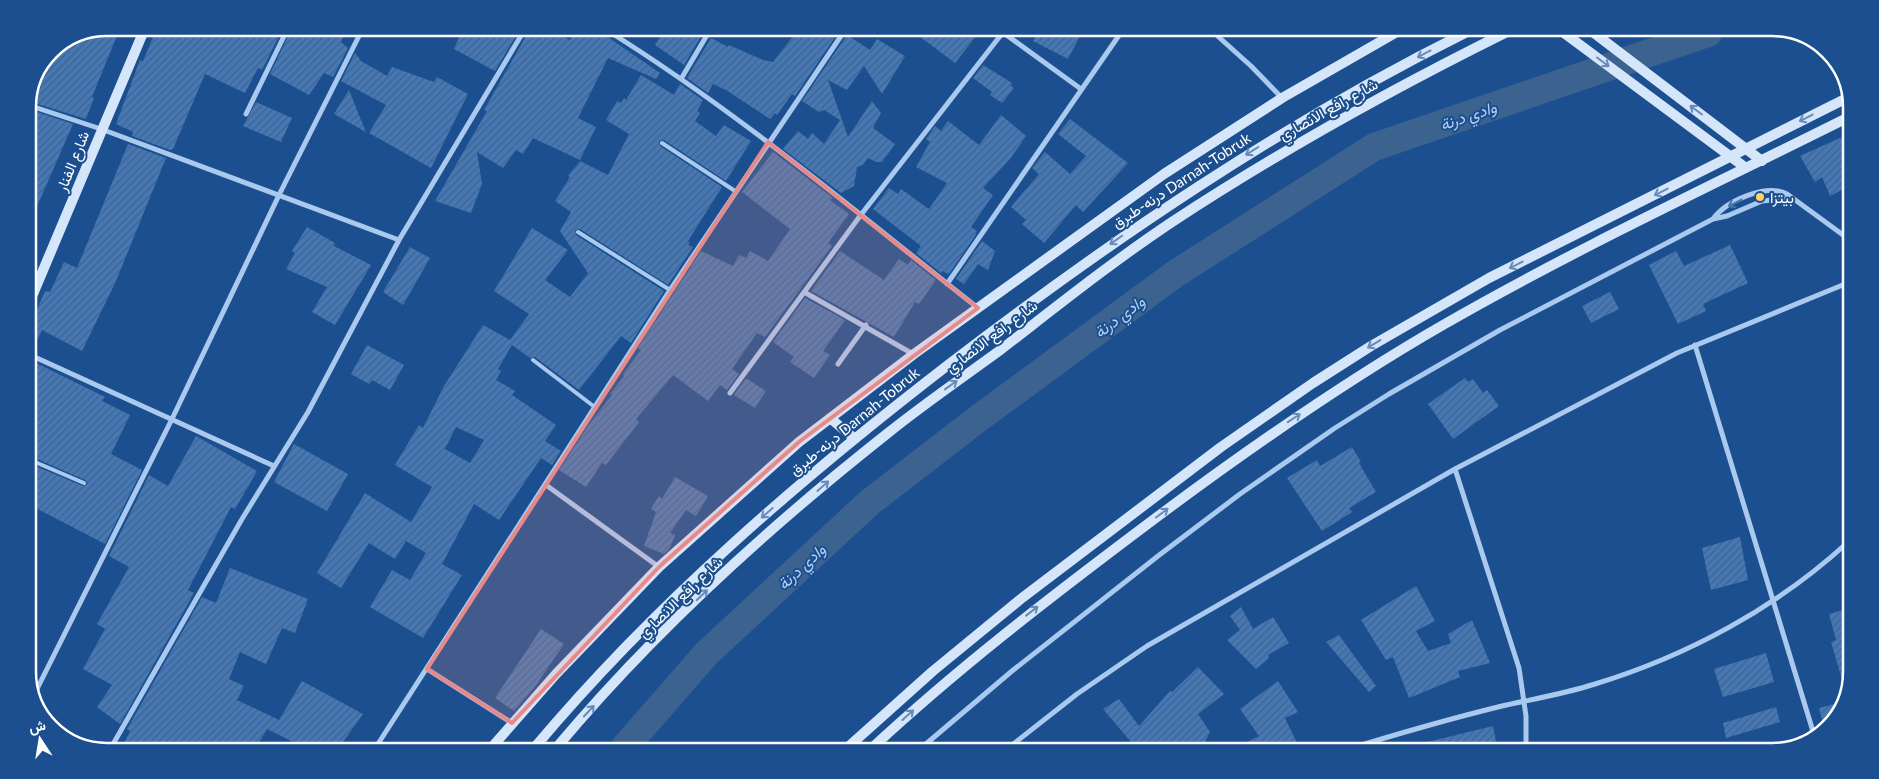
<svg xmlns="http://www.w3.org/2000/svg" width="1879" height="779" font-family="Lato,Vazirmatn,sans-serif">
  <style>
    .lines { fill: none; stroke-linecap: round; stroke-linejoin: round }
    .river { stroke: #3c6290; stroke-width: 28 }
    .building { fill: url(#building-hatch); fill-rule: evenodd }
    .lane { stroke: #a9c9ee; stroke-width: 4 }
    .street { stroke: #a9c9ee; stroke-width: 5 }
    .secondary { stroke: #d6e6fa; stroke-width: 10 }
    .oneway { stroke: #668bba }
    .oneway2 { stroke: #4674ac }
    .marked { fill: #e88989; fill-opacity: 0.2; stroke: #e88989; stroke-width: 4; stroke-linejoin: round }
    .poi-dot { fill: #ffd166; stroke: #1b4f8f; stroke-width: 2 }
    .labels { text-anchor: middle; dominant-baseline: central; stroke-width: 4; stroke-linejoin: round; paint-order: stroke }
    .street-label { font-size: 15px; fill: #fff; stroke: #1b4f8f }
    .poi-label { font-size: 15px; fill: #fff; stroke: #1b4f8f; text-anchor: start }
    .water-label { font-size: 16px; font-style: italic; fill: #b5d3f5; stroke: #1b4f8f }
    .rim { fill: none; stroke: #fff; stroke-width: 2.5 }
  </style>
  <defs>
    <pattern id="building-hatch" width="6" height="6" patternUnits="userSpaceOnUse" patternTransform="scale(1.25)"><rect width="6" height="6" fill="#4478b7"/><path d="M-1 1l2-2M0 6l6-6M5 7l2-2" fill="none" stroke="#486282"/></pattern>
  </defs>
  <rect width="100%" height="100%" fill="#1b4f8f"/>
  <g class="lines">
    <path class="river" d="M625,747L706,654L870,502L979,418L1175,274L1374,147L1708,33"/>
  </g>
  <path class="building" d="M107,28H120L92,97L94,98L86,119L28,101L51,51L59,53L62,46Z
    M157,28H283L262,70L258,68L245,93L205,74L173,149L170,150L132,136L133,132L116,124L140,60L143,61Z
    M292,28H347L341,42L348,48L333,77L324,73L309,95L270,74Z
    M463,29H507L517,34L495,71L454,49Z
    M530,29H548L570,40L576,29H596L660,73L656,79L608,58L578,118L596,127L580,160L533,138L523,154L516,150L503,168L477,152L482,184L471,213L435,201L487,111L484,110Z
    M665,29L704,31L684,65L655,45Z
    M798,30H840L795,96L792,94L777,115L775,113L770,119L726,90L713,84L708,93L687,78L711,38L728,47L729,45L763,60L773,62Z
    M911,30H923L980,31L955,63Z
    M1039,31H1075L1081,34L1068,59L1033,41Z
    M847,35L870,50L877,39L905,56L882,94L864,66L847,90L828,80L848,137L872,101L881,113L873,128L895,144L882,162H876L868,158L863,165L857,167L854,186L841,193L783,149L798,131L808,139L812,133L824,144L840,120L824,110L819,112L802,101Z
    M355,53L361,61L387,76L392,67L434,82L437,77L468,94L431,168L369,133L386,105L341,81Z
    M983,65L1012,83L1011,86L1014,88L1002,103L990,95L992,92L973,78Z
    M641,75L674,95L680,84L703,100L697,111L700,113L695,121L716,136L724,125L751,141L726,181L664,140L659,141L660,146L722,187L688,241L690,242L688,245L693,247L668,285L580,229L575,230L576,235L664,291L631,343L621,336L579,390L535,357L530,358L512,345L498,369L501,371L496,380L515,391L512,395L556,425L545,441L561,451L552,465L541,458L499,520L474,504L442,564L462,575L423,638L370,607L392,570L410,580L426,553L406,541L395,559L369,543L341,588L317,573L365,493L411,522L432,487L395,465L419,425L423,428L444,386L483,325L510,340L529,314L494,291L532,228L568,250L545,280L570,297L588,273L560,231L571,212L555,201L570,177L568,176L580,161L608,175L629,134L606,120L617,101L621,103L624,98L626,100ZM456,427L484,440L470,463L445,449Z
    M349,90L359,115L366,132L334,114Z
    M256,102L292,118L281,142L243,126Z
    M28,109L73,124L28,227Z
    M1001,115L1026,136L1010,159L983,188L993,195L971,227L977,231L975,236L949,274L942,271L941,273L916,253L921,246L873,209L889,188L898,194L901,189L929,209L947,183L916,167L930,142L926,139L935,126L941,131L948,121L979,145Z
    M1070,119L1128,163L1083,212L1076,205L1044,243L1022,224L1026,220L1011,207L1039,174L1032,168L1045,152L1070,174L1086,156L1058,134Z
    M1851,133V185L1830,196L1822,177L1815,182L1800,156Z
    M128,144L166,158L116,281L82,351L42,330L32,351L28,350V331L45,291L50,292L64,262L77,268Z
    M773,152L833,198L830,200L849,214L828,243L832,246L765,337L757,333L732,369L739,374L727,390L720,385L708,401L673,375L636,419L639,422L606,465L602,463L586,487L559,470L590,423L612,395L610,394L624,376L623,374L641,350L638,348L701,251L733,266L739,255L746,258L750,251L768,261L790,229L742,192Z
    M307,227L335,243L334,246L371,265L335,325L312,312L327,287L286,269L295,253L292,251Z
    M982,241L995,251L988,270L978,264L964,284L956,279Z
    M1730,245L1748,283L1703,304L1706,311L1678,324L1649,265L1676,251L1684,266Z
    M410,247L430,258L403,305L383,292Z
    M840,251L884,280L899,259L908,265L911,260L936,280L919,304L915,302L894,337L811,291Z
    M1610,292L1619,309L1591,323L1582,306Z
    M805,298L845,320L823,351L830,355L814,378L790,362L794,357L773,342Z
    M367,345L404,365L390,390L372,380L369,384L351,374Z
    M28,359L105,397L102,401L130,415L111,454L142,470L105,544L28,504V463L83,486L88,483L85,480L28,455Z
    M746,378L766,391L755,408L734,395Z
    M1465,378L1468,382L1473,379L1483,393L1487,390L1499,406L1453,439L1428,404Z
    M196,436L257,471L235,509L231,507L188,590L194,593L120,724L97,707L112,685L83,669L105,629L97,624L129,567L109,556L149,475L168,486Z
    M294,444L348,474L327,511L274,482Z
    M1352,447L1361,462L1359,463L1376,492L1349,508L1352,512L1322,531L1287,478L1317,460L1320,466Z
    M675,477L708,496L696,516L686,510L670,533L675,535L670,548L664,554L644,546L656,512L651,509L659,496L662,499Z
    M1740,537L1748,580L1711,590L1702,548Z
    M230,568L308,599L295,633L282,628L266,664L240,652L229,679L244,686L237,700L279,720L302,681L363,714L340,746H301L267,729L257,746H123L130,731L127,729L202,597L216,603Z
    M1416,586L1435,621L1416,631L1428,651L1451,643L1448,634L1472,620L1490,663L1458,671L1460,677L1409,698L1393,657L1386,660L1361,620Z
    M1241,607L1253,629L1273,617L1289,643L1268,655L1269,658L1256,669L1227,640L1240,630L1230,616Z
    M1846,609V683H1843L1831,642L1836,640L1829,614Z
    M541,629L564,644L534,688L514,711L495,698Z
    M1339,635L1376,686L1369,692L1326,642Z
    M1766,653L1774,682L1723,697L1714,669Z
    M1198,667L1224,694L1198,714L1210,732L1201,750L1137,749L1103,709L1119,699L1139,726L1170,691L1172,692Z
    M1278,681L1298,712L1285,718L1297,743L1282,750H1232L1259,736L1240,709Z
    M1846,701V702L1824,728L1819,708Z
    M1776,707L1780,722L1726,738L1723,723Z
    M1493,726L1498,751L1416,750L1415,745Z"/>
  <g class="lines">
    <path class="lane" d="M662,143L735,191
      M578,232L670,290
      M533,360L596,408
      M28,459L84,483"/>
    <path class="street" d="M605,29C737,111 856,212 978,308
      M1001,31L1081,89
      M1212,31L1251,66L1282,98
      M681,79L710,30
      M28,105L101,129L399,240
      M246,114L288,28
      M1713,219L1727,216L1762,201L1792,198
      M947,284L1122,31
      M804,292L913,354
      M1695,345L1815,738
      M28,354L274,466
      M838,364L866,325
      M730,393L860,216L1004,31
      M1455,469L1519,668L1526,716V751
      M546,485L659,567
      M427,669L512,723
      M34,695L172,419L280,193L363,28
      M112,746L242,519L308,412L399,240L525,29
      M376,747L670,290L845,30
      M920,749L1012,671L1158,556L1240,494L1335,428L1389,394L1500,330L1713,219C1726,201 1766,183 1787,194L1850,240
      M1007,749L1077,694L1147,646L1455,469L1677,353L1850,282
      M1345,750C1397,734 1449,719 1502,706C1533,699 1564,694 1595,684C1687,656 1776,608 1847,543"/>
    <path class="secondary" d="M1564,33L1746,168
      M1594,33L1762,161
      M28,306L145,28
      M830,418L855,439
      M492,747L556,674L659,567L799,442L914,354L1164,174L1282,98L1397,32
      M535,747C656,603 799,480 948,365C1112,239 1282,124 1467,32
      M557,747C654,631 769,527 888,433C924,404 962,378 999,351C1056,307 1112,262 1172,222C1280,151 1392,89 1507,32
      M847,748L933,671L1022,598L1221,447L1313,383L1371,346L1489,278L1849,97
      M872,748C957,669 1048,599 1141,529C1238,456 1337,386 1443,325C1575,249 1715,184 1851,116"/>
  </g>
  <defs><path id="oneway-shaft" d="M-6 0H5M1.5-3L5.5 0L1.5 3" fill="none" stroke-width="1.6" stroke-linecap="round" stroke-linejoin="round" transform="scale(1.25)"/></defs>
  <g class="oneway">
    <use href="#oneway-shaft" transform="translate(1424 54) rotate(152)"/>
    <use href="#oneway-shaft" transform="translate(1603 62) rotate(37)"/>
    <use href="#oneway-shaft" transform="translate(1696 110) rotate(-143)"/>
    <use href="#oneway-shaft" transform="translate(1806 118) rotate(153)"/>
    <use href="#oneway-shaft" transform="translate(1252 151) rotate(148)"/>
    <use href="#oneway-shaft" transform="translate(1661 192) rotate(153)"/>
    <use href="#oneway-shaft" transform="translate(1116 240) rotate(145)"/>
    <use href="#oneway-shaft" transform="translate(1516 265) rotate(153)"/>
    <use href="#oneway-shaft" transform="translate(1374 344) rotate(149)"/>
    <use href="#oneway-shaft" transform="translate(951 385) rotate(-36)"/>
    <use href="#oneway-shaft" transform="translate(1294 418) rotate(-34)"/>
    <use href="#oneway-shaft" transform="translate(823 486) rotate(-41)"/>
    <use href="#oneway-shaft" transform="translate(767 513) rotate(139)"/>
    <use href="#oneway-shaft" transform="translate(1162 513) rotate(-37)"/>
    <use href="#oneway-shaft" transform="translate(702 595) rotate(-44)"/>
    <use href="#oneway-shaft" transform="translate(1032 611) rotate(-38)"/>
    <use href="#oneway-shaft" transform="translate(589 711) rotate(-47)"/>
    <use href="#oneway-shaft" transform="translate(908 715) rotate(-42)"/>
  </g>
  <use class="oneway2" href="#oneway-shaft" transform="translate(1735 203) rotate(153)"/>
  <path class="marked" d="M768,142L978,308L799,442L659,567L512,723L427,669Z"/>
  <circle class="poi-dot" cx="1760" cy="197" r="5"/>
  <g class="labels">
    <g class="street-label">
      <text transform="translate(1328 109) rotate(-29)">شارع رافع الانصاري</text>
      <text transform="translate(72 161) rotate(-68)">شارع الفنار</text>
      <text transform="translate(1181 180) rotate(-33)">درنه-طبرق Darnah-Tobruk</text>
      <text transform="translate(991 336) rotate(-37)">شارع رافع الانصاري</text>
      <text transform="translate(854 421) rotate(-39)">درنه-طبرق Darnah-Tobruk</text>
      <text transform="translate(680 597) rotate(-44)">شارع رافع الانصاري</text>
    </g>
    <g class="poi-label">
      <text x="1770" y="197">بيتزا</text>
    </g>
    <g class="water-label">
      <text transform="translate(1468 115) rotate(-19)">وادي درنة</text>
      <text transform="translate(1119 316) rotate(-37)">وادي درنة</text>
      <text transform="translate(801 566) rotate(-43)">وادي درنة</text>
    </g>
  </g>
  <path d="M0 0H1879V779H0ZM107 36H1772A71 71 0 0 1 1843 107V672A71 71 0 0 1 1772 743H107A71 71 0 0 1 36 672V107A71 71 0 0 1 107 36Z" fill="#1b4f8f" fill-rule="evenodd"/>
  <path class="rim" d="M107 36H1772A71 71 0 0 1 1843 107V672A71 71 0 0 1 1772 743H107A71 71 0 0 1 36 672V107A71 71 0 0 1 107 36Z"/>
  <g transform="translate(40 739) rotate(348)" stroke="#1b4f8f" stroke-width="4" paint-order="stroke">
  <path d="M0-4L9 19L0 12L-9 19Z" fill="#ffffff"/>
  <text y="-8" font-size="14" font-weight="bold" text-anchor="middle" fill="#ffffff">ش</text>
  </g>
</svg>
